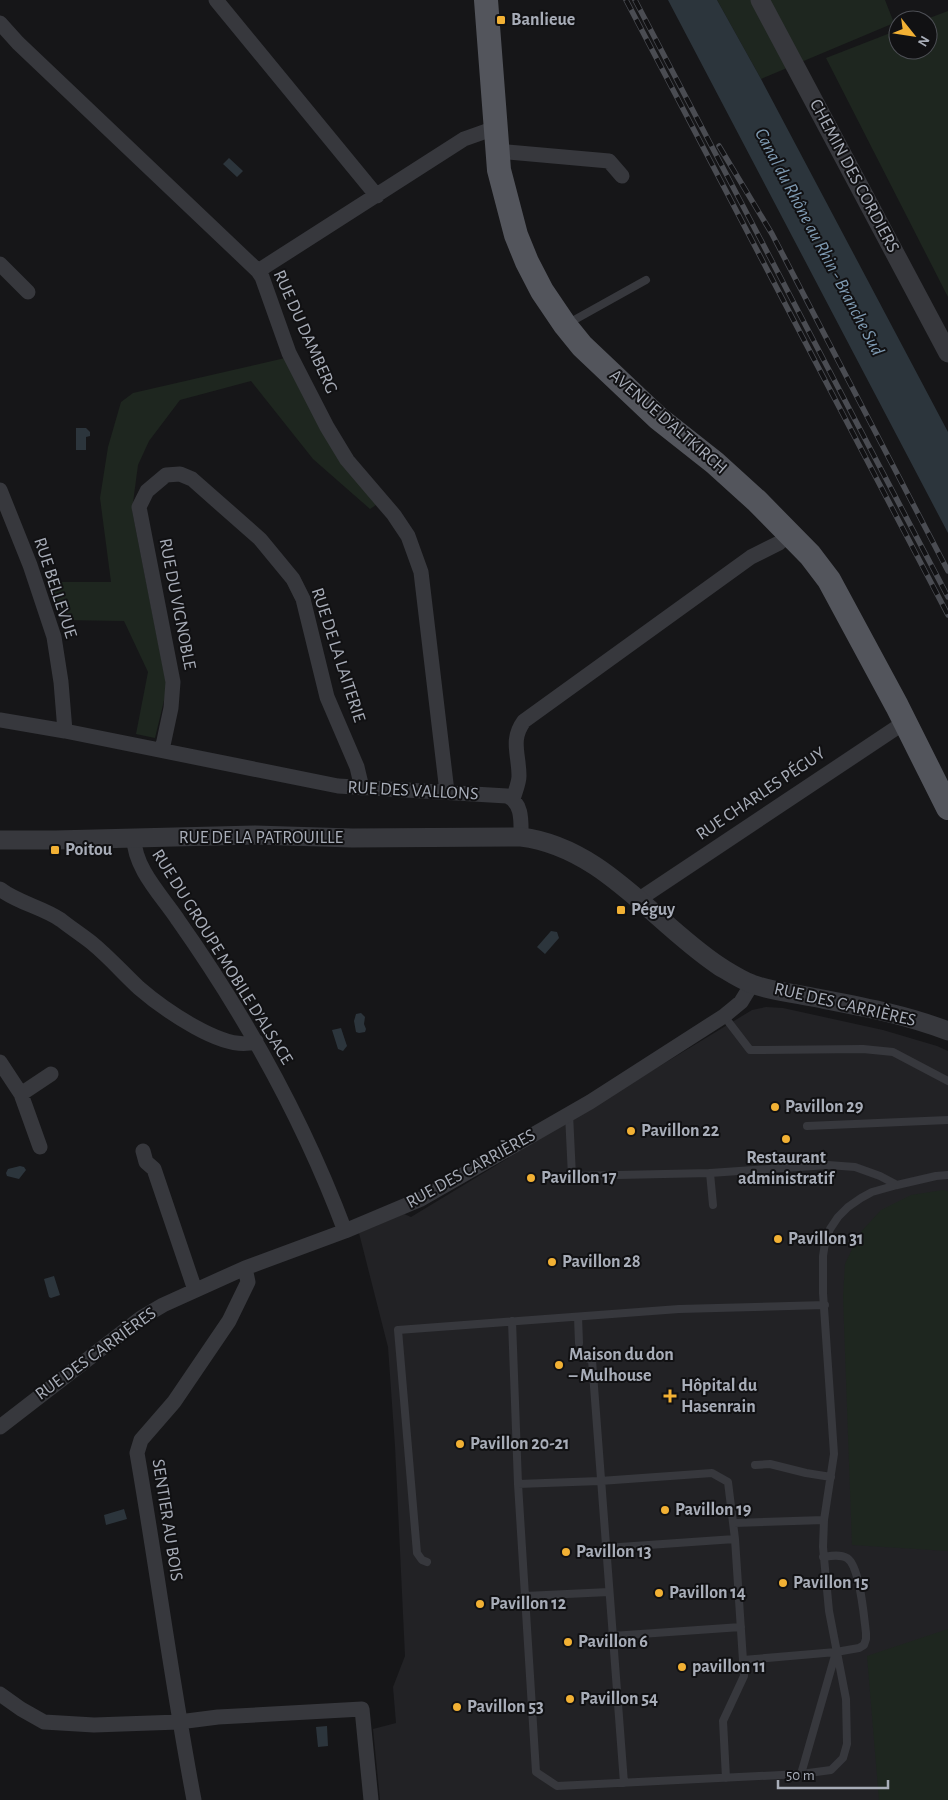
<svg xmlns="http://www.w3.org/2000/svg" width="948" height="1800" font-family="'Alegreya Sans',sans-serif">
  <style>
    .built { fill: #222225 }
    .green { fill: #1e261f }
    .water { fill: #2c353c }
    .lines { fill: none; stroke-linecap: round; stroke-linejoin: round }
    .service { stroke: #37383d; stroke-width: 8 }
    .minor { stroke: #37383d; stroke-width: 15 }
    .tertiary { stroke: #37383d; stroke-width: 19 }
    .primary { stroke: #53555c; stroke-width: 24 }
    .rail-casing { stroke: #4a4c52; stroke-width: 5.5 }
    .rail { stroke: #111113; stroke-width: 4; stroke-dasharray: 11; stroke-linecap: butt }
    .poi-dot { fill: #f2b134; stroke: #111113; stroke-width: 2 }
    .labels { text-anchor: middle; dominant-baseline: central; stroke-width: 4; stroke-linejoin: round; paint-order: stroke }
    .poi-label { font-size: 18px; font-weight: bold; fill: #a8adb8; stroke: #111113; text-anchor: start }
    .street-label { font-size: 18px; fill: #a8adb8; stroke: #111113 }
    .water-label { font-size: 19px; font-style: italic; fill: #7f9bb3; stroke: #111113 }
  </style>
  <rect width="100%" height="100%" fill="#161618"/>
  <path class="built" d="M766,1007L783,1008L883,1030L937,1046L948,1051V1800H380L373,1729L396,1723L393,1687L405,1656L395,1446L388,1347L359,1233L404,1214L411,1217L752,1010Z"/>
  <path class="green" d="M717,0H885L894,23L761,79Z
    M948,11V297L826,58L898,30V50H928V20H924Z
    M285,358L379,503L370,509L313,459L251,381L180,400L149,441L138,465L132,510L167,688L155,738L136,734L148,672L124,621L61,620L51,582H111L100,498L108,447L121,402L133,393Z
    M943,1190L948,1191V1551L852,1545L843,1297L845,1264L859,1234L881,1210L911,1195Z
    M948,1629V1800H879L867,1656Z"/>
  <path class="water" d="M668,0H717L761,79L948,432V533Z
    M229,158L243,171L237,177L223,164Z
    M76,428H86L90,432V436L86,437V450H76Z
    M551,931L557,932L559,938L545,954L537,947Z
    M361,1013L365,1017L364,1024L366,1029L365,1032L359,1033L356,1032L354,1021L356,1014Z
    M341,1028L347,1046L343,1051L338,1049L332,1030Z
    M20,1166L24,1167L26,1170L19,1179L7,1176L6,1173L8,1169Z
    M54,1276L60,1295L51,1298L49,1297L44,1279Z
    M124,1509L127,1519L106,1525L104,1515Z
    M327,1726L328,1746L318,1747L316,1727Z"/>
  <g class="lines">
    <path class="service" d="M567,324L646,280
      M724,1016L750,1050L863,1049L893,1052L948,1081
      M569,1114L572,1176L710,1173L828,1165L855,1167L880,1176L897,1185
      M807,1126L948,1120
      M710,1173L713,1205
      M578,1317L579,1343
      M512,1321L518,1484L536,1772L557,1786L801,1774L831,1770L843,1758L847,1744L846,1699L829,1611L823,1547L824,1520L834,1454L823,1293V1256L825,1243L830,1229L838,1217L848,1207L861,1198L872,1192L897,1185L936,1176L948,1175
      M580,1356L592,1360L624,1783
      M755,1465L770,1464L806,1473L831,1477
      M518,1484L600,1481L712,1473L728,1482L735,1539
      M734,1523L824,1520
      M605,1548L735,1539L744,1676L723,1721L726,1778
      M427,1562L422,1560L417,1553L398,1330L679,1309L825,1305
      M525,1596L609,1592
      M612,1636L741,1627
      M743,1660L836,1652L859,1648L864,1645L866,1639V1633C864,1617 860,1566 847,1558C840,1554 830,1556 823,1557
      M801,1774L836,1652"/>
    <path class="minor" d="M216,0L377,196
      M0,23L18,43L258,271L262,277L289,353L327,427L347,460L394,515L408,536L421,572L447,792
      M497,151L609,161L622,176
      M0,264L28,292
      M258,271L464,139L495,128
      M0,490L30,565L54,637L61,682L65,731
      M0,720L65,731L338,786L507,796C523,803 521,822 521,837
      M162,750L171,708L173,682L139,507L147,491L166,475L180,474L192,479L260,539L293,579L303,599L327,697L357,767L362,788
      M513,799C515,792 519,783 519,776C519,754 510,740 524,721L751,557L779,543L790,533
      M134,838C134,868 162,896 178,920C247,1018 303,1119 345,1231
      M0,889C18,903 42,907 61,920C71,928 82,935 92,943C109,957 123,973 139,988C161,1007 227,1055 256,1041
      M638,900L905,722
      M0,1062L21,1094L40,1147
      M21,1094L51,1074
      M143,1151L146,1162L154,1169L195,1290
      M0,1427L141,1318L163,1305L245,1268L345,1231L421,1199L590,1102L724,1016L741,1002L752,984
      M0,1694L21,1709L44,1722L94,1725L179,1722L218,1717L362,1709L371,1800
      M194,1800C172,1685 157,1568 137,1453L141,1440L174,1402L229,1321L248,1282L245,1268"/>
    <path class="tertiary" d="M760,0L948,353
      M0,840H55L255,835L352,838L521,837C603,847 654,923 719,966C729,972 741,980 752,984C770,991 793,993 812,997C858,1006 904,1014 948,1031"/>
    <path class="primary" d="M486,0L499,170L516,235L527,262L542,291L565,325L582,346L658,418L715,463L757,501L810,555L829,580L897,706L948,808"/>
    <g class="rail-casing">
      <path id="rail" d="M626,0L948,615
        M635,0L948,597
        M719,146L772,234L948,571"/>
    </g>
    <use href="#rail" class="rail"/>
  </g>
  <g class="poi-dot">
    <rect x="496" y="15" width="10" height="10" rx="2.5"/>
    <rect x="50" y="845" width="10" height="10" rx="2.5"/>
    <rect x="616" y="905" width="10" height="10" rx="2.5"/>
    <circle cx="775" cy="1107" r="5"/>
    <circle cx="631" cy="1131" r="5"/>
    <circle cx="786" cy="1139" r="5"/>
    <circle cx="531" cy="1178" r="5"/>
    <circle cx="778" cy="1239" r="5"/>
    <circle cx="552" cy="1262" r="5"/>
    <circle cx="559" cy="1365" r="5"/>
    <path d="M667.5 1388.5h5v5h5v5h-5v5h-5v-5h-5v-5h5z"/>
    <circle cx="460" cy="1444" r="5"/>
    <circle cx="665" cy="1510" r="5"/>
    <circle cx="566" cy="1552" r="5"/>
    <circle cx="783" cy="1583" r="5"/>
    <circle cx="659" cy="1593" r="5"/>
    <circle cx="480" cy="1604" r="5"/>
    <circle cx="568" cy="1642" r="5"/>
    <circle cx="682" cy="1667" r="5"/>
    <circle cx="570" cy="1699" r="5"/>
    <circle cx="457" cy="1707" r="5"/>
  </g>
  <g class="labels">
    <g class="poi-label">
      <text x="511" y="20">Banlieue</text>
      <text x="65" y="850">Poitou</text>
      <text x="631" y="910">Péguy</text>
      <text x="785" y="1107">Pavillon 29</text>
      <text x="641" y="1131">Pavillon 22</text>
      <text x="786" y="1158" text-anchor="middle">Restaurant<tspan x="786" dy="21">administratif</tspan></text>
      <text x="541" y="1178">Pavillon 17</text>
      <text x="788" y="1239">Pavillon 31</text>
      <text x="562" y="1262">Pavillon 28</text>
      <text x="569" y="1355">Maison du don<tspan x="569" dy="21">– Mulhouse</tspan></text>
      <text x="681" y="1386">Hôpital du<tspan x="681" dy="21">Hasenrain</tspan></text>
      <text x="470" y="1444">Pavillon 20-21</text>
      <text x="675" y="1510">Pavillon 19</text>
      <text x="576" y="1552">Pavillon 13</text>
      <text x="793" y="1583">Pavillon 15</text>
      <text x="669" y="1593">Pavillon 14</text>
      <text x="490" y="1604">Pavillon 12</text>
      <text x="578" y="1642">Pavillon 6</text>
      <text x="692" y="1667">pavillon 11</text>
      <text x="580" y="1699">Pavillon 54</text>
      <text x="467" y="1707">Pavillon 53</text>
    </g>
    <g class="street-label">
      <text transform="translate(854 176) rotate(62)">CHEMIN DES CORDIERS</text>
      <text transform="translate(305 332) rotate(66)">RUE DU DAMBERG</text>
      <text transform="translate(668 422) rotate(41)">AVENUE D'ALTKIRCH</text>
      <text transform="translate(55 588) rotate(72)">RUE BELLEVUE</text>
      <text transform="translate(177 604) rotate(79)">RUE DU VIGNOBLE</text>
      <text transform="translate(338 655) rotate(72)">RUE DE LA LAITERIE</text>
      <text transform="translate(413 791) rotate(3)">RUE DES VALLONS</text>
      <text transform="translate(761 794) rotate(-34)">RUE CHARLES PÉGUY</text>
      <text x="261" y="838">RUE DE LA PATROUILLE</text>
      <text transform="translate(222 957) rotate(58)">RUE DU GROUPE MOBILE D'ALSACE</text>
      <text transform="translate(845 1005) rotate(13)">RUE DES CARRIÈRES</text>
      <text transform="translate(471 1169) rotate(-29)">RUE DES CARRIÈRES</text>
      <text transform="translate(96 1354) rotate(-36)">RUE DES CARRIÈRES</text>
      <text transform="translate(167 1520) rotate(81)">SENTIER AU BOIS</text>
    </g>
    <g class="water-label">
      <text transform="translate(819 242) rotate(62)">Canal du Rhône au Rhin - Branche Sud</text>
    </g>
  </g>
  <g transform="translate(913 35) rotate(120)"><circle r="24" fill="#111113" stroke="#4d4f55"/>
  <path d="M0-4L9 19L0 12L-9 19Z" fill="#f2b134"/>
  <text y="-8" font-size="14" font-weight="bold" text-anchor="middle" fill="#a8adb8">N</text>
  </g>
  <path d="M778 1780v8h110v-8" fill="none" stroke="#a8adb8" stroke-width="2.5"/>
  <text x="786" y="1780" font-size="15" fill="#a8adb8" stroke="#111113" stroke-width="4" paint-order="stroke">50 m</text>
</svg>
